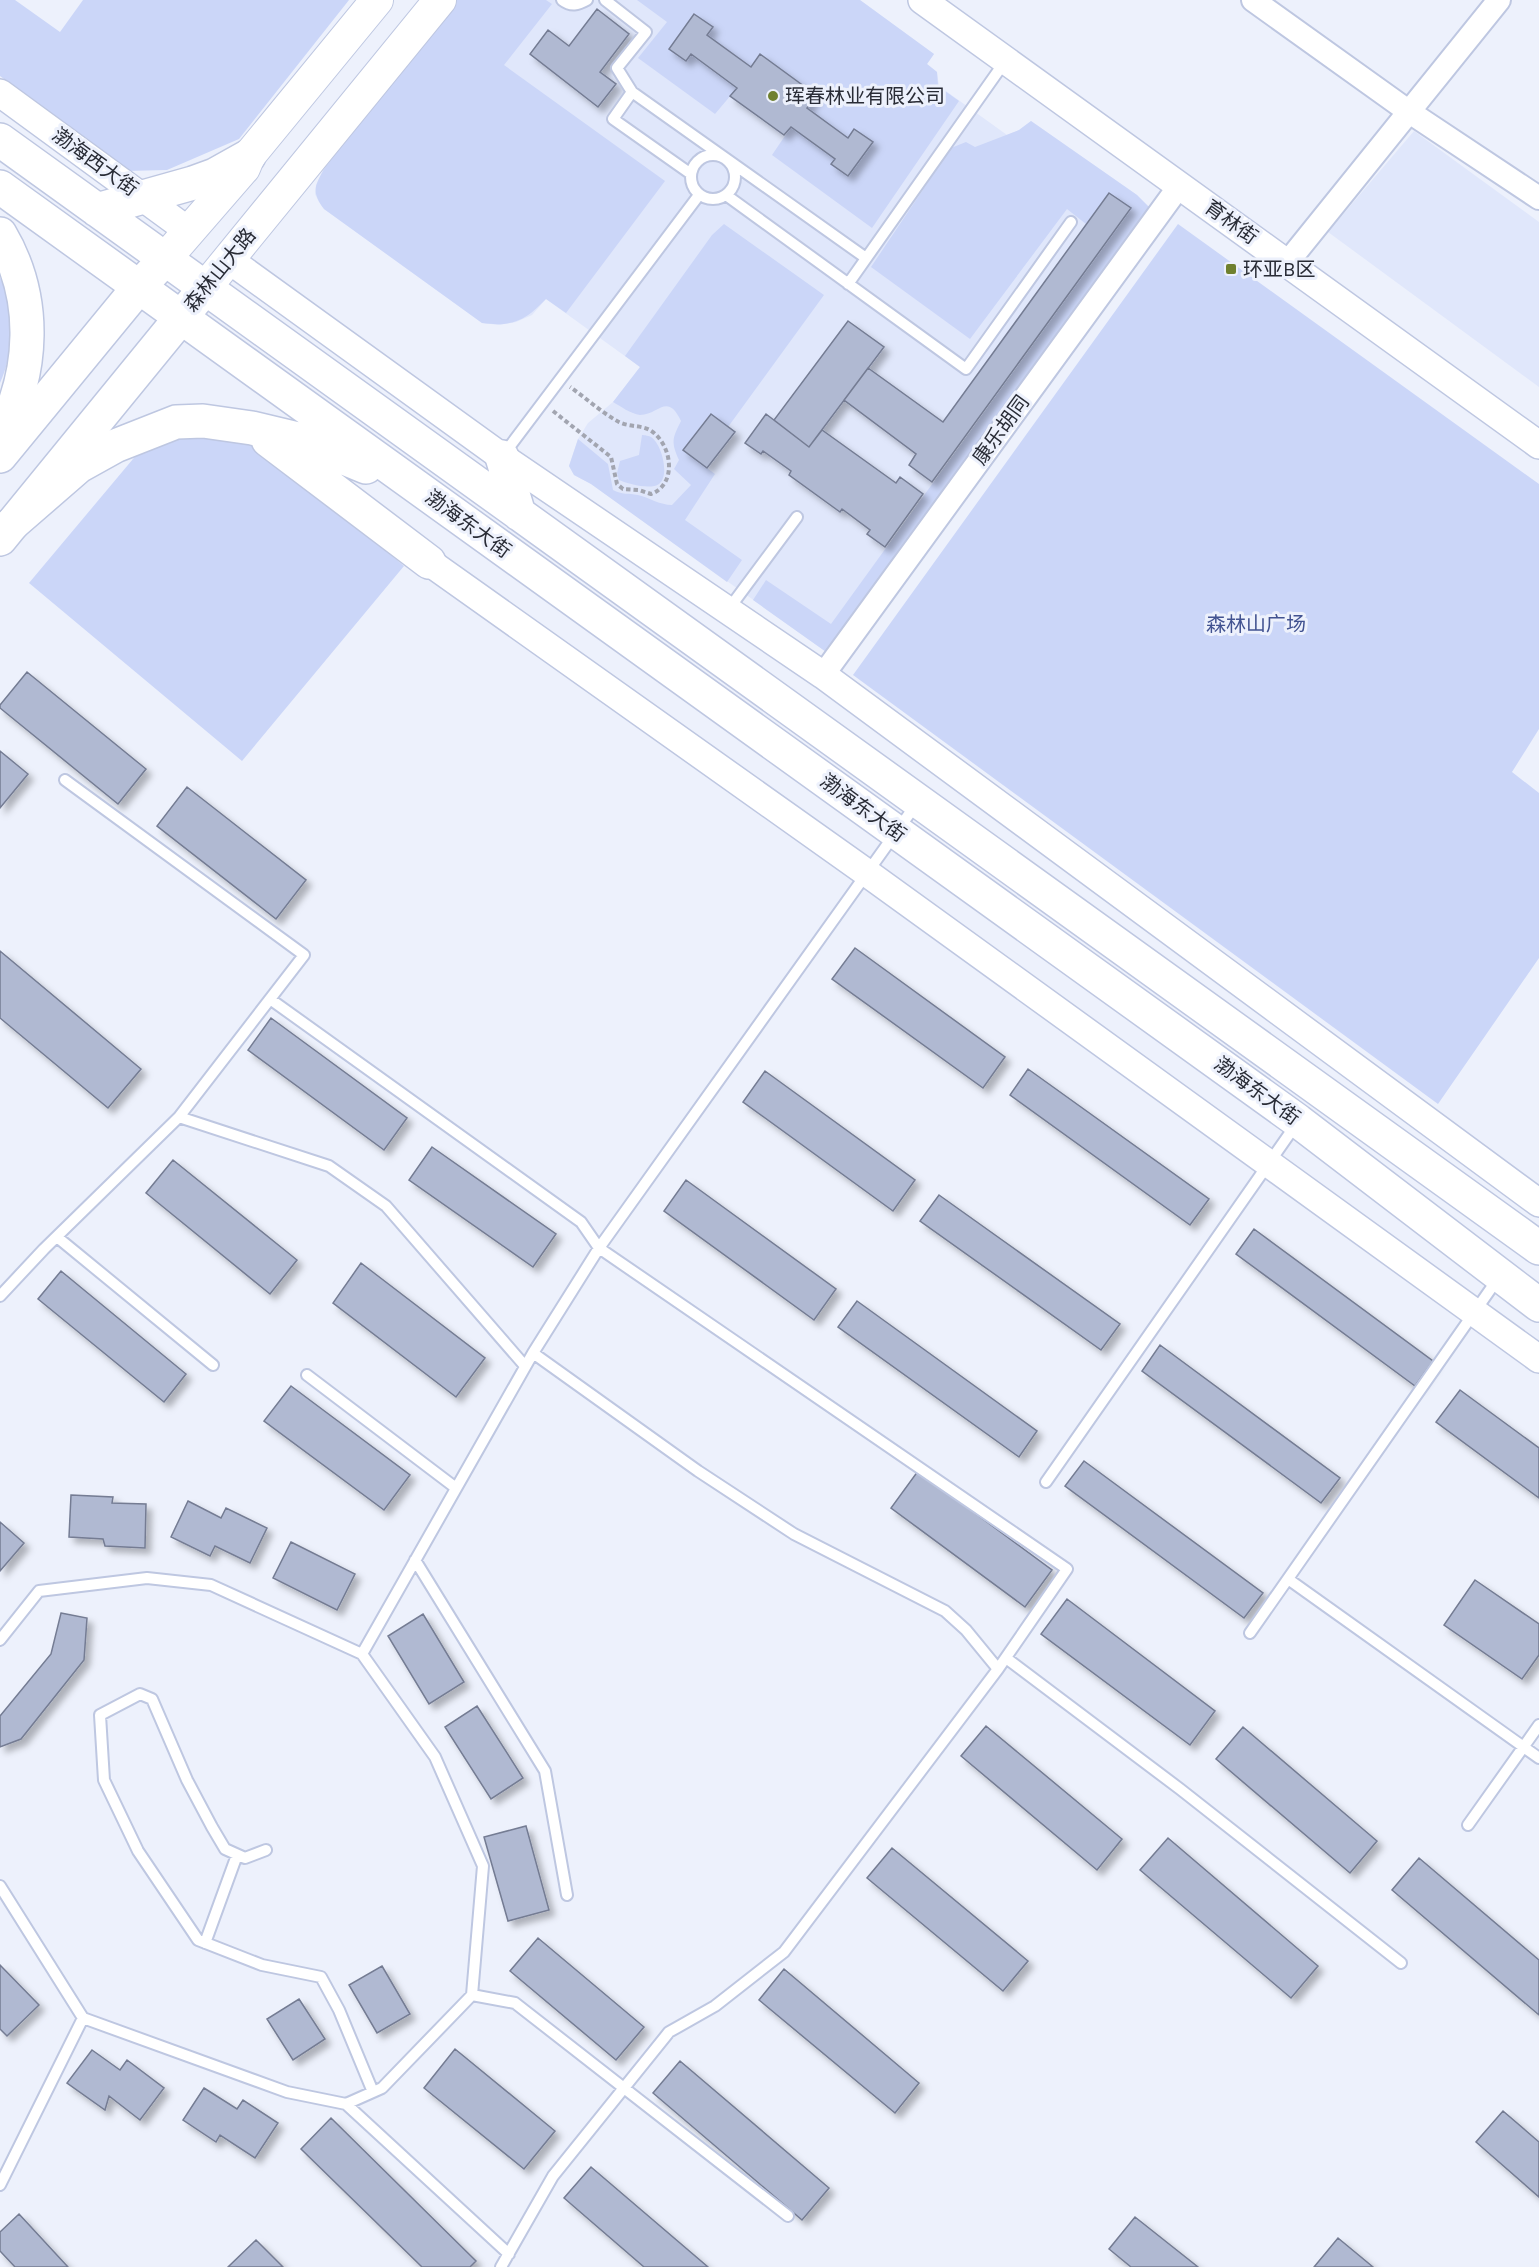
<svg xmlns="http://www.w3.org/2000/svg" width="1539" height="2267" font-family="Karla,'Noto Sans SC',sans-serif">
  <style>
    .built { fill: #e0e7fb }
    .green { fill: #cbd6f8 }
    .building { fill: #b0b9d2; stroke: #747c93; stroke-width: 1.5; filter: url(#shadow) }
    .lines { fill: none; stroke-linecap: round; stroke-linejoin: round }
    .service-casing { stroke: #bec7e1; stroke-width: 14 }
    .minor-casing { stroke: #bec7e1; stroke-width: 26 }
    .tertiary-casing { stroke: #bec7e1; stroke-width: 30 }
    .secondary-casing { stroke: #bec7e1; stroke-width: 34 }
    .primary-casing { stroke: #bec7e1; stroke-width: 36 }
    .trunk-casing { stroke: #bec7e1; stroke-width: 36 }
    .path { stroke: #a2a5b0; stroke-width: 4; stroke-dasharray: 4.5 3; stroke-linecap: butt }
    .service { stroke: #fff; stroke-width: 10 }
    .minor { stroke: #fff; stroke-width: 22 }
    .tertiary { stroke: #fff; stroke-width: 27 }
    .secondary { stroke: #fff; stroke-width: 32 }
    .primary { stroke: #fff; stroke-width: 33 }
    .trunk { stroke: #fff; stroke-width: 33 }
    .poi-dot { fill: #6f802f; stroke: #edf1fc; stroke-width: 2 }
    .labels { text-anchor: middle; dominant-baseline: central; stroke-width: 6; stroke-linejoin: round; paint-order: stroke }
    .poi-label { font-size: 20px; fill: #292c36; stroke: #edf1fc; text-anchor: start }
    .street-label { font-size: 20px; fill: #292c36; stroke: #edf1fc }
    .park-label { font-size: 20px; fill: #425391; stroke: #edf1fc }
  </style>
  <defs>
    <filter id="shadow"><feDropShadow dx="5.5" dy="5.5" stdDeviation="3" flood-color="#0004"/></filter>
  </defs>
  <rect width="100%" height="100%" fill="#edf1fc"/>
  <path class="built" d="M457,0H860L934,54L927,64L937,72L939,86L1007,135L1019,130L1031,121L1137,195L1149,207L829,654L591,484L574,475L569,466L578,439L588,423L613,402L640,367L546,299L532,315L516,322L499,325L482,323L324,209L319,202L315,194L316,185L324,169Z
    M1414,131L1539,222V387L1328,232Z"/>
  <path class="green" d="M0,0H15L60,32L83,0H349L239,139L167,170L126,171L0,76Z
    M457,0H546L552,4L504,65L665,181L566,313L546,299C525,321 512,327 482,323L324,209C311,191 315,186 324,169Z
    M637,0H860L934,54L927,64L937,72L938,86L959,101L872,228L772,155L791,127L835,159L831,164L848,176L872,143L848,138L807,108L816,94L760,55L751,67L707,35L712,27L694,14L670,49L686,61L691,54L737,88L715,114L638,58L667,22Z
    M1031,121L1137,195L1149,207L829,654L753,600L766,580L831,624L1131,209L1109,193L1086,224L1067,209L970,339L871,267L951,148L966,142L975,147L1019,130Z
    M724,224L824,295L728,427L710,414L683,450L715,474L685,520L742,560L727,582L591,484L574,475L569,466L578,439L608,464L613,490C622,495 628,493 638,495C650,498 660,505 672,505L691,485L674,469L679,460C671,442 672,439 681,421C667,392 659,415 640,415C631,414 620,406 613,402L640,367L625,356L712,235Z
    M1178,224L1539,484V729L1512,772L1539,793V958L1438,1104L853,675Z
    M0,277C15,310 15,350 0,383Z
    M187,433L251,439L404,566L242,761L29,583L138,453Z
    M642,435C644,435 650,436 651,437C662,444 670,476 659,484C651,490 628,484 619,480L617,473L620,461L639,455Z"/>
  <path class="building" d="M597,9L629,34L600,72L616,84L598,107L530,54L548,30L569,46Z
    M694,14L713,27L707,35L751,67L760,54L816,95L807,108L848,138L854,129L873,142L848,176L831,164L835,159L791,127L784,135L730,96L737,88L691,54L686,61L669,49Z
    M1109,193L1131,208L932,482L909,465L916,454L844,400L868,368L943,422Z
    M848,321L884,347L809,447L774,420Z
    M711,414L735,432L707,468L683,450Z
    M766,414L809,447L822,430L896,483L900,477L923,494L885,547L867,534L870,530L842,509L840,512L789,475L791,471L763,451L761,454L745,443Z
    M27,672L146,769L118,804L0,708V705Z
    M0,751L28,774L0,808Z
    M187,787L306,880L276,919L157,826Z
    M855,948L1005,1057L983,1088L832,979Z
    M0,951L141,1069L108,1108L0,1018Z
    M271,1018L407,1118L384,1150L248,1050Z
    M1028,1069L1209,1199L1190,1225L1010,1095Z
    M765,1071L915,1180L893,1211L743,1102Z
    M432,1147L556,1234L533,1267L409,1180Z
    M173,1160L297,1260L270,1294L146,1193Z
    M686,1180L836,1289L814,1320L664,1211Z
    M939,1195L1120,1324L1101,1350L920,1221Z
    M1254,1229L1433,1361L1415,1386L1236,1254Z
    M361,1263L485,1358L456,1397L333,1303Z
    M61,1271L186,1374L164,1402L38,1299Z
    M857,1301L1037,1431L1019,1457L838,1327Z
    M1160,1345L1340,1478L1321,1503L1142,1371Z
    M291,1386L410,1475L384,1510L264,1421Z
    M1460,1390L1539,1448V1498L1436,1422Z
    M1084,1461L1263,1593L1244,1618L1065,1486Z
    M918,1471L1052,1570L1025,1607L891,1508Z
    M71,1495L113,1497L112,1503L146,1504L145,1548L105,1546L103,1539L69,1537Z
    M188,1501L221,1518L226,1508L267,1528L250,1563L215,1546L210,1556L171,1537Z
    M0,1522L24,1543L0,1571Z
    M291,1542L355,1574L337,1610L273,1578Z
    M1475,1580L1539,1624V1655L1522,1679L1444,1625Z
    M1067,1599L1215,1711L1190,1745L1041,1634Z
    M61,1613L87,1618L84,1660L21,1739L0,1747V1716L51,1654Z
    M423,1614L464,1682L429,1704L388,1636Z
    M477,1706L523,1778L491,1799L445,1727Z
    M986,1726L1122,1839L1097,1870L961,1756Z
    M1243,1727L1377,1841L1350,1873L1216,1759Z
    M526,1826L549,1910L508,1921L484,1837Z
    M1168,1838L1318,1966L1291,1998L1140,1870Z
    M892,1848L1028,1961L1003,1991L867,1878Z
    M1419,1858L1539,1960V2015L1392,1890Z
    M538,1938L644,2027L616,2060L510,1971Z
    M0,1965L39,2005L7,2036L0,2029Z
    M382,1966L410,2014L377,2033L349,1985Z
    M784,1969L919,2083L895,2113L759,2000Z
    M299,1999L325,2039L293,2060L267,2019Z
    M455,2049L555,2131L524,2169L424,2088Z
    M92,2050L120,2070L127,2060L164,2088L140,2120L109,2096L105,2110L67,2083Z
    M680,2061L829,2188L802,2220L653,2093Z
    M204,2088L237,2109L243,2100L278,2123L255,2158L220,2135L216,2142L183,2120Z
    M1503,2111L1539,2142V2197L1476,2142Z
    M331,2118L476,2261L470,2267H422L301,2149Z
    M591,2167L708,2267H644L564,2198Z
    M19,2214L68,2267H15L0,2251V2232Z
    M1135,2217L1198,2267H1131L1109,2249Z
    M1338,2238L1373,2267H1314Z
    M256,2240L283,2267H228Z"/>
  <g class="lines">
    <g class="service-casing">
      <path id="service" d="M562,0C571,7 578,5 587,0
        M605,0L646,32L617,68L632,92
        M691 177a22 22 0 1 1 44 0a22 22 0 1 1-44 0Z
        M691,174L613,119L632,92L866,258
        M726,195L966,369L1071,222
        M848,284L1006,60
        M504,454L699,195
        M728,610L797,517
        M270,999L581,1222L599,1248L1067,1569L998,1669L784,1952L715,2006L669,2032L553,2176L501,2267
        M179,1117L329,1166L386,1206L525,1366
        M57,1237L213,1365
        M0,1296L44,1249L179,1117L304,955L65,780
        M533,1353L698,1471L794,1534L945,1611L966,1630L998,1669
        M307,1375L456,1488
        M1046,1482L1297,1123
        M415,1560L545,1771L567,1895
        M1288,1579L1539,1758
        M1250,1633L1499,1277
        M0,1640L39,1591L147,1578L211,1585L362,1654L435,1757L483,1866L472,1995L382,2088L346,2104L287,2092L83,2018L0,1886
        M362,1654L533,1353L599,1248L917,803
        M1006,1658L1180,1789L1401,1963
        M1468,1825L1539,1725
        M266,1850L245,1858L225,1849L212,1827L187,1780L152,1699L140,1694L100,1715L104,1780L138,1851L198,1940L262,1965L321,1977L339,2010L373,2092
        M205,1943L237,1855
        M472,1995L515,2003L788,2216
        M346,2104L509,2254
        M0,2185L83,2018"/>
    </g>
    <g class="minor-casing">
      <path id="minor" d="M1253,0L1408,111L1539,198
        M1287,263L1499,0
        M823,675L1180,185"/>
    </g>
    <g class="tertiary-casing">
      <path id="tertiary" d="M922,0L1539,445
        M0,93L190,232
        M228,259L502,457L823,675L1539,1203
        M429,562L867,873L1539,1359"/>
    </g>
    <g class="secondary-casing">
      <path id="secondary" d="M165,259L244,168L249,156L377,0
        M205,288L440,0"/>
    </g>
    <g class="primary-casing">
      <path id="primary" d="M0,456L138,288L165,259
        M0,539L205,288"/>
    </g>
    <g class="trunk-casing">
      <path id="trunk" d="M0,140L1539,1248
        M0,187L1298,1121L1539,1305
        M97,210L193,183L215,175L249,156
        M0,234C38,298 34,373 0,437
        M268,440L429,562
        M502,457L519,514
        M11,525L79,466L115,446L176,422L203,421L252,428L298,439L366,467"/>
    </g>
    <path class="path" d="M553,411L611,457L617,484L623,489L639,490L651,494C676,485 673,449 654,433C644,424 631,428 619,422C602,413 586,398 570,387"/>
    <use href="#service" class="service"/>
    <use href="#minor" class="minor"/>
    <use href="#tertiary" class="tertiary"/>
    <use href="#secondary" class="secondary"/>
    <use href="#primary" class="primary"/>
    <use href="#trunk" class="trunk"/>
  </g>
  <g class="poi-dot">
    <circle cx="773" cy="96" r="6"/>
    <rect x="1225" y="263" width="12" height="12" rx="3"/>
  </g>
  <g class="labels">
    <g class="poi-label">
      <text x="785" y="96">珲春林业有限公司</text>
      <text x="1243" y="269">环亚B区</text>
    </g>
    <g class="street-label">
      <text transform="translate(95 162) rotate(36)">渤海西大街</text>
      <text transform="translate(1231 222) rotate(36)">育林街</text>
      <text transform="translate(220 270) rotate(-51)">森林山大路</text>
      <text transform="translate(1001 430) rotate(-54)">康乐胡同</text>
      <text transform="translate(468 524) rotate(36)">渤海东大街</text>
      <text transform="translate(863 808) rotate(36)">渤海东大街</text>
      <text transform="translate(1257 1091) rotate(36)">渤海东大街</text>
    </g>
    <g class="park-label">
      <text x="1256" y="624">森林山广场</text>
    </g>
  </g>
</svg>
